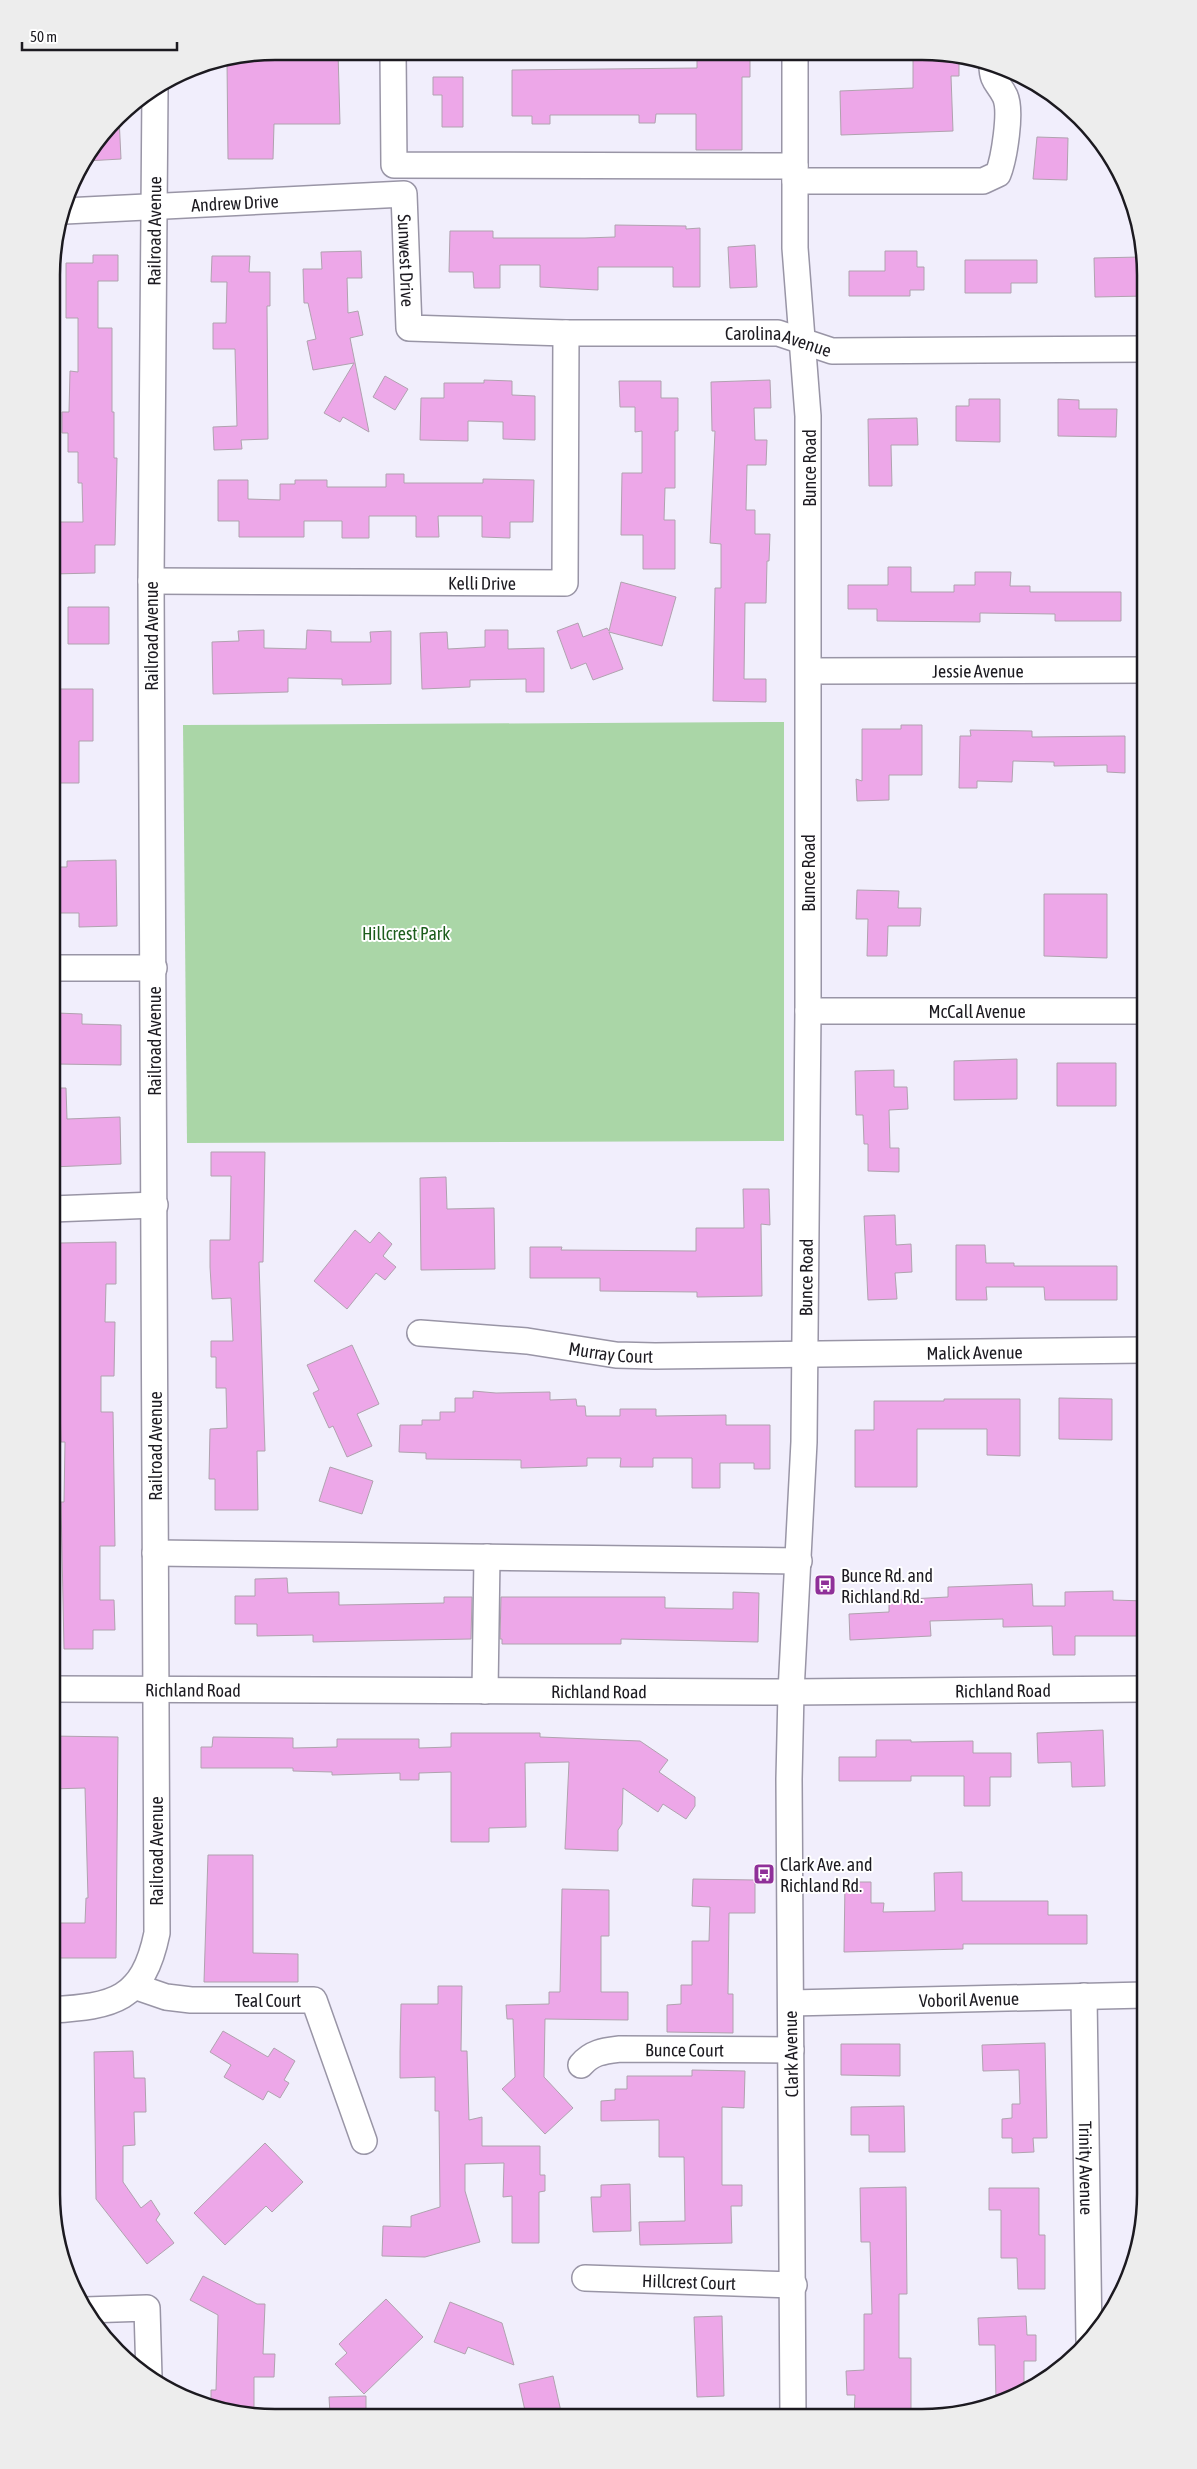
<svg xmlns="http://www.w3.org/2000/svg" width="1197" height="2469" font-family="'Asap Condensed',sans-serif">
  <style>
    .green { fill: #aad6a7 }
    .building { fill: #eda7e8; stroke: #b0a2af }
    .lines { fill: none; stroke-linecap: round; stroke-linejoin: round }
    .minor-casing { stroke: #9995a6; stroke-width: 28 }
    .minor { stroke: #fff; stroke-width: 25 }
    .labels { text-anchor: middle; dominant-baseline: central; stroke-width: 4; stroke-linejoin: round; paint-order: stroke }
    .street-label { font-size: 18px; fill: #1c1a20; stroke: #fff }
    .park-label { font-size: 18px; fill: #1c5d1c; stroke: #fff }
    .poi-label { font-size: 18px; fill: #1c1a20; stroke: #fff; text-anchor: start }
    .rim { fill: none; stroke: #1c1a20; stroke-width: 2.5 }
  </style>
  <rect width="100%" height="100%" fill="#f1eefc"/>
  <path class="green" d="M784,722V1141L187,1143L183,725Z"/>
  <path class="building" d="M278,51L338,52L340,124H274L273,159H228L227,61Z
    M697,54H741V60H750V77H742V150H696V114H656L655,123H639V115H550V124H532V116H512V70L697,68Z
    M913,55H959V76H951L953,131L841,135L840,91L913,88Z
    M433,77H463V127H442V95H433Z
    M119,117L121,159L86,161L102,140Z
    M1037,137L1068,138L1067,180L1033,179Z
    M615,225L686,226V229L700,228V287H673V267H598V290L540,287V265H500V288H474L473,272H449L450,231H493V238H585L615,237Z
    M755,245L757,287L730,288L728,247Z
    M361,251L362,278H347L348,313L358,311L363,335L350,338L369,432L343,417L340,422L324,413L354,363L313,370L307,341L316,339L308,303H304L303,269H322L321,252Z
    M885,251H917V267H924V290H910V296H849V271H885Z
    M93,255H118V281H98V328H112V412H114V458H117L115,545H95V573L52,574V522H83L82,483H78V452H68V433H62V412H69L70,371L78,372V318H66V263H93Z
    M212,256H250L249,272H270V306H267L268,439L241,440L242,449L214,450L213,427L237,426L235,349H213V323H226L227,282H211Z
    M1140,257V271H1145L1146,296L1095,297L1094,258Z
    M965,260H1037V283H1011V293H965Z
    M385,376L408,389L395,410L373,397Z
    M484,380L512,381V395L535,396V440L503,439V422L468,421V441L420,440L421,398H444V383H484Z
    M770,380L771,408H754L755,440H767L766,465H747L746,510H755V534H770L769,561H767L766,603H745L744,679H766V702L713,701L715,588H721V544L710,543L715,431H712L711,382Z
    M619,381H661V398H678V431H675V488H665L664,520H675V569H643V535H621L622,473H642V431L635,432V407H620Z
    M969,399H1000V442L956,441V406H969Z
    M1058,399L1079,400V409H1117L1116,437L1058,436Z
    M917,418L918,445H891L892,486H869L868,419Z
    M386,474H404V483H483V479L534,480L533,522H510V538L482,537V516H438L439,537H416V516H369V538H342V521H304V537H239V521H218V480H248V499L280,500V484H295V480H327V487H386Z
    M888,567H911V592H954V585H975V572H1011L1010,586H1030V592H1121V621H1055V614L980,613V622L877,621V609H848V585H888Z
    M621,582L676,597L662,646L609,632L623,669L593,680L586,663L571,669L557,631L578,623L583,637L607,628L609,631Z
    M68,607H109V644H68Z
    M264,630V648L306,649L307,630L331,631V642H371L370,632L391,631V684L342,685V679L288,678V692L213,694L212,642L239,641L238,631Z
    M485,630H508V649L544,648V692H526V679L470,680V687L422,689L420,633L447,632L448,649L485,647Z
    M52,689H93V741H79V783H55V708H52Z
    M901,725H922V775H889V800L857,801L856,779L862,781V729H901Z
    M970,730L1032,731V737L1125,736V773L1107,772V765L1054,766V762L1013,761L1012,782L977,781V788H959L960,736H971Z
    M116,860L117,926L79,927V913H52V867H67V861Z
    M857,890L899,891L898,908H921L920,926H888L887,956H867L868,919H856Z
    M1044,894H1107V958L1044,956Z
    M57,1013L82,1014V1024L121,1025V1065L56,1064Z
    M1017,1059V1099L954,1100V1061Z
    M1057,1063H1116V1106H1057Z
    M894,1070V1087H907L908,1109L889,1110L890,1148H899V1172L868,1171V1144H864L863,1115H856L855,1071Z
    M52,1088H66L67,1119L120,1117L121,1164L52,1167Z
    M211,1152H265L263,1262H259L265,1451H257L258,1510H215V1479H209L210,1429L227,1428L226,1388H216V1357H211V1341H233L231,1298L212,1299L210,1267V1240H230L231,1176H211Z
    M446,1177L447,1209L494,1208L495,1269L421,1270L420,1178Z
    M743,1189H769L770,1225L761,1224L762,1296L697,1297V1292L600,1291V1278H530V1247H562L561,1250L696,1251V1228H744Z
    M895,1215L896,1245L911,1244L912,1272L895,1273L897,1299L868,1300L864,1216Z
    M355,1230L370,1243L379,1232L392,1244L383,1256L396,1267L385,1280L376,1273L347,1309L314,1281Z
    M116,1242V1284H106L105,1322H115L114,1376H101V1412H113L115,1546H100V1600H114L115,1630H93V1649H64L61,1502H64L65,1442H61L60,1405V1243Z
    M956,1245H985L986,1263H1014V1266H1117V1300H1045L1044,1287H986L987,1300H956Z
    M352,1345L379,1404L357,1414L372,1446L347,1457L333,1426L329,1428L313,1393L319,1390L307,1365Z
    M473,1391L496,1393L550,1392V1400L576,1399L577,1406H585L586,1416H620V1409H656V1416L726,1415V1425H770V1469H754V1463H720V1488H692V1458H653V1467H620L621,1458H587V1466L521,1468V1460L426,1459V1453L399,1452L400,1425H422V1420H440V1412H455V1398H473Z
    M1059,1398L1112,1399V1440L1059,1439Z
    M944,1399H1020V1456L987,1455V1429H917V1487H855V1430H874V1401H944Z
    M330,1467L373,1481L362,1514L319,1501Z
    M287,1578L288,1593L339,1592V1605L444,1603V1597H472L471,1639L313,1642V1635L257,1636V1624H235V1596H255V1579Z
    M1032,1584L1033,1606H1065V1592L1113,1591V1600L1145,1601V1636H1075V1655H1053L1052,1626L1003,1627V1619L930,1621L931,1636L850,1640L849,1614L889,1612V1600L948,1597V1587Z
    M733,1592L759,1593L758,1642L621,1639V1644H502V1639H500L501,1597H665V1608L733,1609Z
    M1103,1730L1105,1786L1072,1787L1071,1762L1038,1763L1037,1733Z
    M451,1733H540V1737L640,1741L668,1760L659,1772L695,1797V1806L686,1819L663,1804L658,1812L623,1788L622,1824L618,1830V1851L565,1849L569,1762L525,1763L526,1827L489,1828V1842H451V1772L419,1773V1780H400V1773L332,1775V1772L293,1771V1768H201V1747H212L213,1737L293,1738V1748L337,1747V1739H419V1748L451,1747Z
    M51,1736L118,1737L116,1958H51V1923H85L86,1898H88L85,1788L51,1789Z
    M876,1740H911V1742L973,1741V1753H1011V1777H990V1806H964V1776H911V1781H839V1757H876Z
    M208,1855H253V1953L298,1954V1982H204Z
    M962,1872V1901H1048V1915H1087V1944H963V1949L844,1952L845,1882H871V1903H884L883,1912L935,1911L934,1873Z
    M693,1879L755,1880V1913H729L728,1994H733V2033L667,2032V2005L681,2004V1985H692V1941H709L710,1907L692,1906Z
    M562,1889L609,1890V1936H601V1992H628V2020L545,2019L544,2077L573,2108L545,2134L502,2089L515,2077L513,2019H507L506,2005L549,2004V1992H560Z
    M438,1986H462L461,2051H467L469,2120L482,2117V2146H540V2175H545V2191L539,2192V2243H512V2196L503,2197L504,2163L465,2164V2191L480,2242L425,2257L382,2256L383,2226L411,2227V2216L440,2207L439,2111H435V2077L400,2078V2052L401,2004H438Z
    M223,2031L268,2057L274,2048L295,2061L284,2080L289,2083L280,2098L268,2091L263,2100L224,2077L231,2065L210,2052Z
    M1045,2043L1047,2138H1033L1034,2152L1012,2153V2138H1002V2119L1012,2118V2104H1020L1019,2070L983,2071L982,2045Z
    M841,2044H900V2076L841,2075Z
    M133,2051L134,2078H145L146,2112H134L135,2145L123,2146V2182L141,2208L151,2200L160,2214L156,2220L174,2243L147,2264L96,2199L94,2052Z
    M692,2070L745,2071L744,2108L722,2107V2185H742V2206H731L732,2243L640,2245L639,2222L685,2221L684,2157H659V2120L601,2121V2101L615,2100V2089H627V2076H692Z
    M904,2106L905,2152H869V2135H851V2107Z
    M265,2143L303,2182L272,2212L266,2206L225,2245L194,2213Z
    M630,2184L631,2231L593,2232L591,2197H601V2185Z
    M906,2187L907,2294H899V2358H911V2418L854,2417L855,2395H847L846,2371L864,2370V2314H872L870,2242H861L860,2188Z
    M989,2188H1039V2235H1045V2289H1018L1017,2258H1001V2210H989Z
    M203,2276L257,2304H265L263,2354H275L274,2377H254V2414H232L211,2407V2390H216L218,2315L190,2300Z
    M386,2299L423,2337L364,2394L335,2364L347,2353L339,2344Z
    M450,2302L502,2323L514,2365L468,2347L465,2354L434,2342Z
    M722,2316L724,2396L697,2397L694,2317Z
    M1026,2316L1027,2335H1036V2361H1024V2390L996,2403L995,2345H979L978,2318Z
    M553,2376L562,2416L526,2415L519,2384Z
    M366,2396V2414H330L329,2397Z"/>
  <g class="lines">
    <g class="minor-casing">
      <g id="minor">
        <path d="M393,52L394,165L795,166"/>
        <path d="M795,181H983L998,174C1004,159 1012,111 1005,96C998,82 992,82 992,65"/>
        <path id="s1" d="M65,211L404,194L409,328L566,333H778L832,351L1146,349"/>
        <path id="s2" d="M151,581L565,583L566,333"/>
        <path id="s3" d="M809,671L1146,670"/>
        <path d="M52,968H154"/>
        <path id="s4" d="M808,1011H1146"/>
        <path d="M52,1209L155,1205"/>
        <path id="s5" d="M420,1333L527,1341L616,1355L655,1356L1145,1350"/>
        <path d="M155,1553L799,1561"/>
        <path id="s6" d="M51,1689L791,1692L1145,1689"/>
        <path d="M485,1691L487,1557"/>
        <path id="s7" d="M134,1986L166,1997L191,2000H314L364,2141"/>
        <path id="s8" d="M1084,1996L1089,2340"/>
        <path id="s9" d="M791,2003L1145,1995"/>
        <path id="s10" d="M51,2010C114,2006 143,2001 157,1933L151,581L155,90"/>
        <path id="s11" d="M581,2065C592,2052 604,2051 620,2049L791,2050"/>
        <path id="s12" d="M585,2278L794,2285"/>
        <path d="M85,2310L147,2308L149,2377"/>
        <path id="s13" d="M793,2417L789,1779L791,1692L804,1442L808,1011V416L795,248V54"/>
      </g>
    </g>
    <use href="#minor" class="minor"/>
  </g>
  <defs>
    <g id="bus-square" transform="scale(1.125)"><rect x="-9" y="-9" width="18" height="18" rx="4" fill="#8f3099" stroke="#fff"/><path d="M-5-6H5V4H4V6H2V4H-2V6H-4V4H-5ZM-3.5-4V0h7V-4ZM-3.5 1.2v1.5H-2V1.2ZM2 1.2v1.5H3.5V1.2Z" fill="#fff"/></g>
  </defs>
  <g fill-rule="evenodd">
    <use href="#bus-square" x="825" y="1585"/>
    <use href="#bus-square" x="764" y="1874"/>
  </g>
  <g class="labels">
    <g class="street-label">
      <text stroke="none"><textPath href="#s1" startOffset="170">Andrew Drive</textPath></text>
      <text stroke="none"><textPath href="#s10" startOffset="1849">Railroad Avenue</textPath></text>
      <text stroke="none"><textPath href="#s1" startOffset="406">Sunwest Drive</textPath></text>
      <text stroke="none"><textPath href="#s1" startOffset="844">Carolina Avenue</textPath></text>
      <text transform="translate(809 468) rotate(-90)">Bunce Road</text>
      <text stroke="none"><textPath href="#s2" startOffset="331">Kelli Drive</textPath></text>
      <text transform="translate(151 636) rotate(-90)">Railroad Avenue</text>
      <text stroke="none"><textPath href="#s3" startOffset="169">Jessie Avenue</textPath></text>
      <text transform="translate(808 873) rotate(-90)">Bunce Road</text>
      <text stroke="none"><textPath href="#s4" startOffset="169">McCall Avenue</textPath></text>
      <text transform="translate(154 1041) rotate(-90)">Railroad Avenue</text>
      <text stroke="none"><textPath href="#s13" startOffset="1140">Bunce Road</textPath></text>
      <text stroke="none"><textPath href="#s5" startOffset="192">Murray Court</textPath></text>
      <text stroke="none"><textPath href="#s5" startOffset="556">Malick Avenue</textPath></text>
      <text transform="translate(155 1446) rotate(-90)">Railroad Avenue</text>
      <text stroke="none"><textPath href="#s6" startOffset="142">Richland Road</textPath></text>
      <text stroke="none"><textPath href="#s6" startOffset="548">Richland Road</textPath></text>
      <text stroke="none"><textPath href="#s6" startOffset="952">Richland Road</textPath></text>
      <text transform="translate(156 1851) rotate(-90)">Railroad Avenue</text>
      <text stroke="none"><textPath href="#s9" startOffset="178">Voboril Avenue</textPath></text>
      <text stroke="none"><textPath href="#s7" startOffset="136">Teal Court</textPath></text>
      <text stroke="none"><textPath href="#s11" startOffset="108">Bunce Court</textPath></text>
      <text transform="translate(791 2054) rotate(-91)">Clark Avenue</text>
      <text stroke="none"><textPath href="#s8" startOffset="172">Trinity Avenue</textPath></text>
      <text stroke="none"><textPath href="#s12" startOffset="104">Hillcrest Court</textPath></text>
    </g>
    <g class="park-label">
      <text x="406" y="933">Hillcrest Park</text>
    </g>
    <g class="poi-label">
      <text x="841" y="1575">Bunce Rd. and<tspan x="841" dy="21">Richland Rd.</tspan></text>
      <text x="780" y="1864">Clark Ave. and<tspan x="780" dy="21">Richland Rd.</tspan></text>
    </g>
  </g>
  <path d="M0 0H1197V2469H0ZM275 60H922A215 215 0 0 1 1137 275V2194A215 215 0 0 1 922 2409H275A215 215 0 0 1 60 2194V275A215 215 0 0 1 275 60Z" fill="#ededed" fill-rule="evenodd"/>
  <path class="rim" d="M275 60H922A215 215 0 0 1 1137 275V2194A215 215 0 0 1 922 2409H275A215 215 0 0 1 60 2194V275A215 215 0 0 1 275 60Z"/>
  <path d="M22 42v8h155v-8" fill="none" stroke="#1c1a20" stroke-width="2.5"/>
  <text x="30" y="42" font-size="15" fill="#1c1a20" stroke="#ffffff" stroke-width="4" paint-order="stroke">50 m</text>
</svg>
